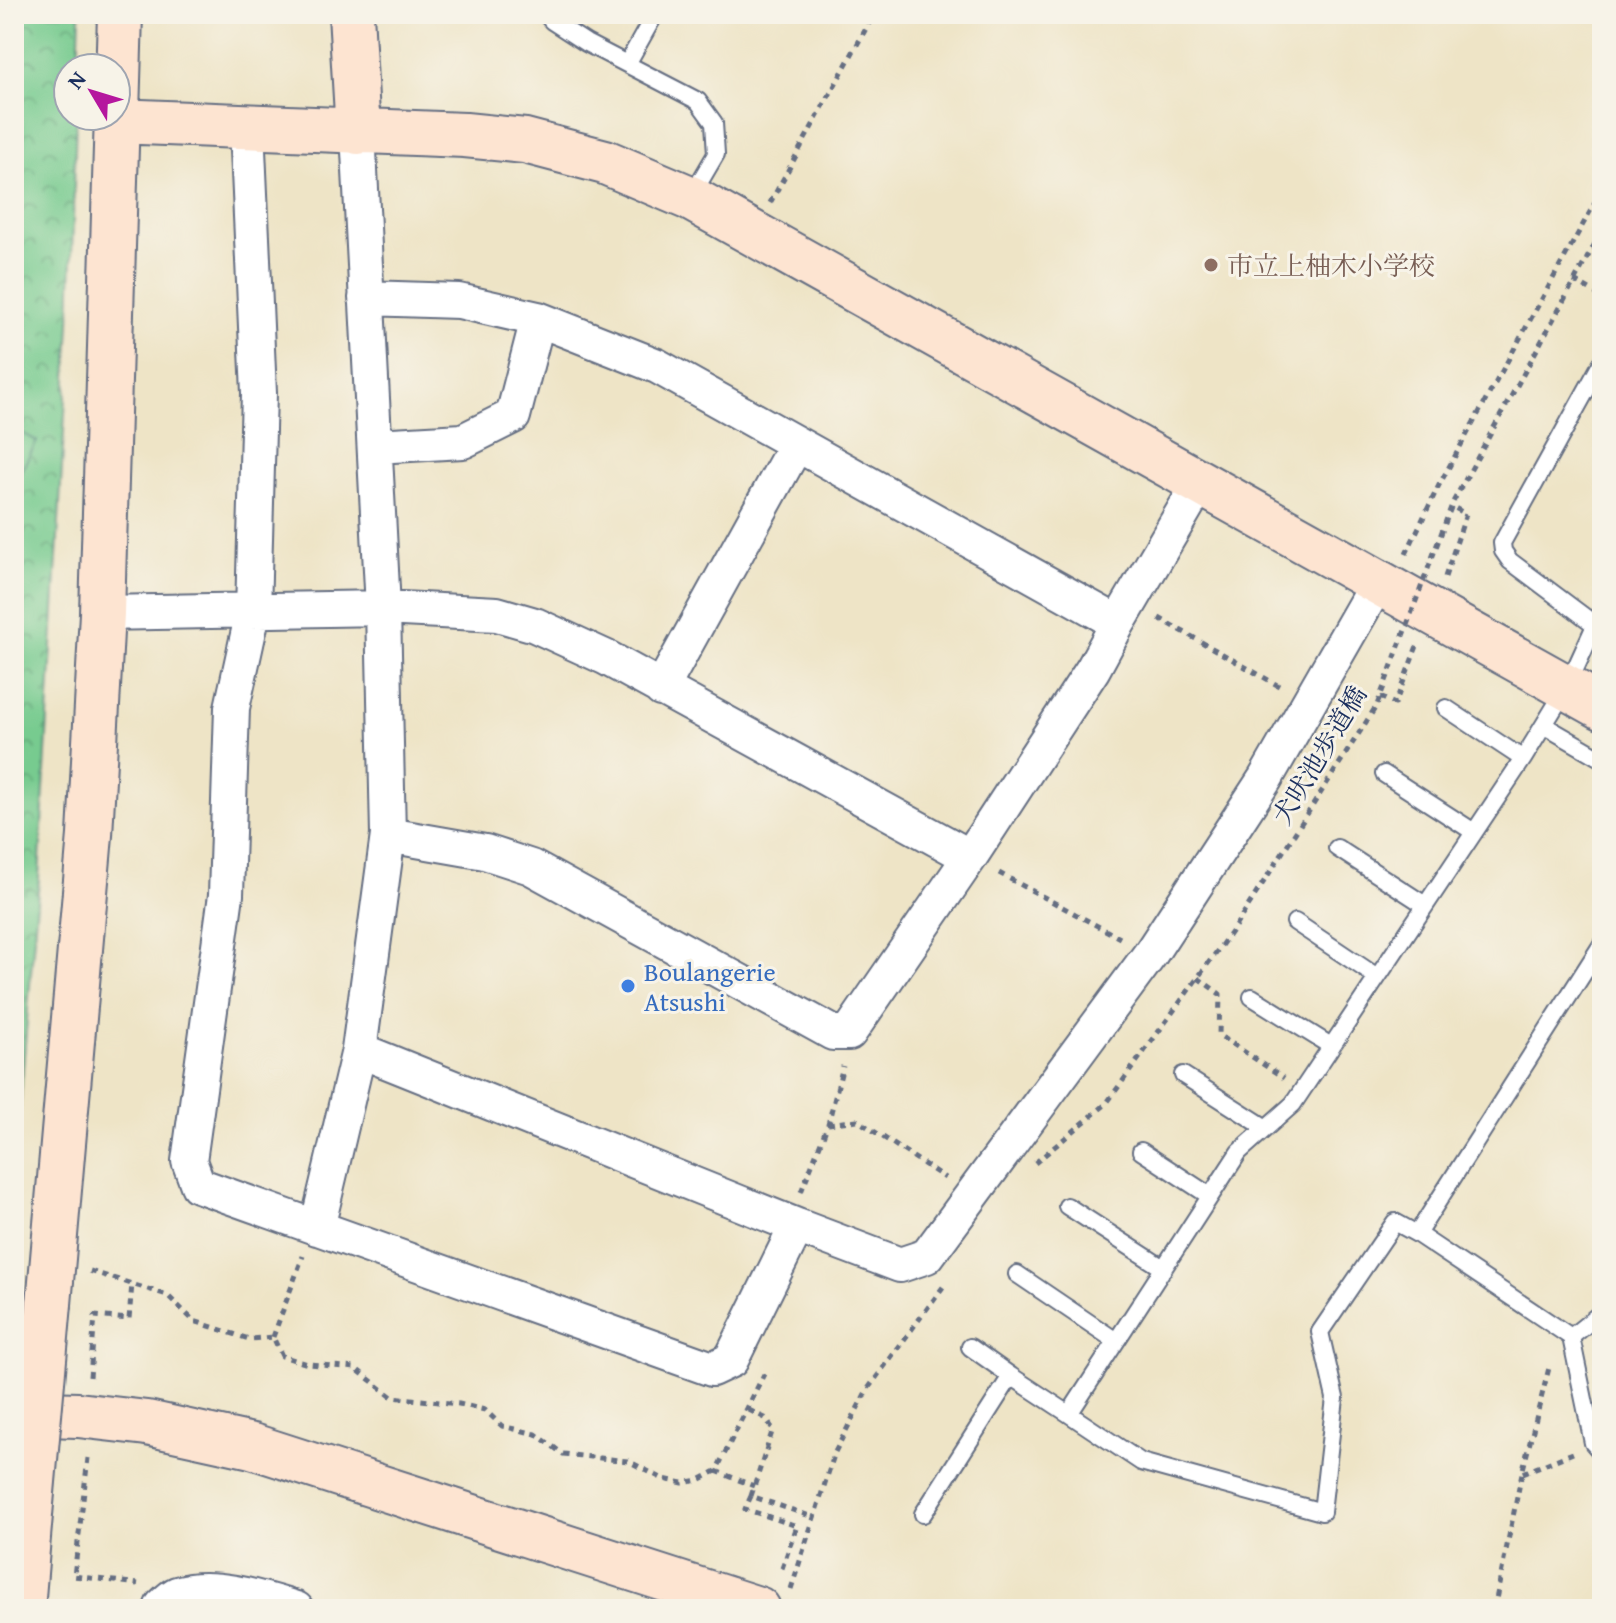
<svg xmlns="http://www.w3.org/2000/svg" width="1616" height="1623" font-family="'Gentium Book Plus','Noto Serif JP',serif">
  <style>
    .park { fill: url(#park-crowns); stroke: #497d76; stroke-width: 2 }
    .pitch { fill: #77cb8f; stroke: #497d76; stroke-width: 2 }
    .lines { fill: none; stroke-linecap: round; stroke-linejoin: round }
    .lane-casing { stroke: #656e82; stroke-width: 20 }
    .street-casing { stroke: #656e82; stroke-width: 38 }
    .secondary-casing { stroke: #656e82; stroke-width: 48 }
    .path { stroke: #656e82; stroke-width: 5; stroke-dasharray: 6 6; stroke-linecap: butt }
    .lane { stroke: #fff; stroke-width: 16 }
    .street { stroke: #fff; stroke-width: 34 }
    .secondary { stroke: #fde4d1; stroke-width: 44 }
    .secondary-bridge-casing { stroke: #656e82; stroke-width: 48; stroke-linecap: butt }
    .path-bridge { stroke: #656e82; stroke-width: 5; stroke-dasharray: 6 6; stroke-linecap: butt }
    .secondary-bridge { stroke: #fde4d1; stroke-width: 44 }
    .education-dot { fill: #8d6e63; stroke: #f7f3e8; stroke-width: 3 }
    .shop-dot { fill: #3f7fe0; stroke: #f7f3e8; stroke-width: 3 }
    .labels { text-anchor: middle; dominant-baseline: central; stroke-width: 6; stroke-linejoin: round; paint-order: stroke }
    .education-label { font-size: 26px; fill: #785e54; stroke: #f7f3e8; text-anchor: start }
    .street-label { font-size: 26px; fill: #1b2f5e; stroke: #f7f3e8 }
    .shop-label { font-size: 26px; fill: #366cbe; stroke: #f7f3e8; text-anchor: start }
  </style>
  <defs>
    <pattern id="park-crowns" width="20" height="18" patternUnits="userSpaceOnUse" patternTransform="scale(2)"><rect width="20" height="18" fill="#77cb8f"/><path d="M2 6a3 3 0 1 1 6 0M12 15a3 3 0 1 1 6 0" fill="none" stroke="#61a578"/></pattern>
  </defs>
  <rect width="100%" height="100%" fill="#f7f3e8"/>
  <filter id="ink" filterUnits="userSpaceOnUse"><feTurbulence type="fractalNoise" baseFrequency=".0125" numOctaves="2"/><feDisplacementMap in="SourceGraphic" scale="16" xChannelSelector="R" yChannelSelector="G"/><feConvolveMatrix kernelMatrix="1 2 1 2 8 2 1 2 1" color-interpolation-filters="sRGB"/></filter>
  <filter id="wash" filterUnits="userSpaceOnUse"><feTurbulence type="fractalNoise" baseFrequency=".006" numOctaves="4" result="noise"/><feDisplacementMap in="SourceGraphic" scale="32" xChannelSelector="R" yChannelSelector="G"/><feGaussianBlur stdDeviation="1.8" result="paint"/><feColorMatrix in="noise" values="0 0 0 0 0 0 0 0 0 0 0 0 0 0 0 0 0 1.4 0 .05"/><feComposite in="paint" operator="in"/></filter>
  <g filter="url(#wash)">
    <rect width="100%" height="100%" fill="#eee4c6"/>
    <path class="park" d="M14,14H80L78,68H68V116H76L70,324L39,878L14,1174Z"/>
    <path class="pitch" d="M14,429L37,441L14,485Z"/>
  </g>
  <g filter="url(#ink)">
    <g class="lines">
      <g class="lane-casing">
        <path id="lane" d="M546,14L552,21L586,43L698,101L714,123L716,154L692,195
          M627,64L655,14
          M1602,610L1567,687L1523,759L1293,1104L1239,1152L1069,1414L1141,1462L1322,1512L1335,1398L1320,1332L1395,1222L1417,1234L1602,944
          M1594,624L1510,561L1503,551L1502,543L1602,362
          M1446,708L1523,759
          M1545,726L1602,759
          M1384,774L1474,832
          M1337,848L1425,905
          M1295,922L1377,977
          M1252,997L1331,1046
          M1183,1075L1266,1128
          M1141,1151L1210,1196
          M1067,1206L1163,1268
          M1417,1234L1571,1337L1593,1443L1602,1453
          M1017,1274L1116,1341
          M1571,1337L1602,1312
          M970,1347L1011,1376
          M923,1514L1011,1376L1069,1414"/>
      </g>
      <g class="street-casing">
        <path id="street" d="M247,127L259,393L253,612L232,708L226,895L189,1161L198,1185L712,1369L731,1360L797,1226L900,1265L927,1256L1151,953L1265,779L1378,582
          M366,298L459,301L538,319L657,366L1118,623L1093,669L970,857L849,1033H833L531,867L485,852L388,835
          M375,446L463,441L513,416L538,319
          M102,613L383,608L497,614L535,625L607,658L970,857
          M1118,623L1200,483
          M661,689L796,445
          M359,1050L797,1226
          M317,1228L359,1050L388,835L383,608L358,132
          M161,1609L162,1606C166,1602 172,1596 177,1594C211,1582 263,1599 296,1609"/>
      </g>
      <g class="secondary-casing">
        <path id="secondary" d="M351,14L358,132
          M116,121L465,135L525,141L605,162L690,198L1602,707
          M49,1304L90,835L102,613L120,14
          M14,1413L78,1415L147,1423L252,1446L758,1609
          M22,1609L28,1537"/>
      </g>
      <path class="path" d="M770,203L874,14
        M1574,281L1602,297
        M1406,554L1439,485L1602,190
        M1445,577L1466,514L1451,506
        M1159,618L1279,686
        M1380,697L1395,704L1417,646
        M999,873L1120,938
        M1198,978L1220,994L1219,1035L1284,1078
        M828,1124L857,1120L945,1178
        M801,1192L828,1124L843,1066
        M90,1271L167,1295L194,1321L249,1339L273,1337L282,1356L308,1364L355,1368L392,1397L459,1404L485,1410L502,1426L536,1434L563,1454L628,1461L663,1479L683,1483L699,1480L716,1471L764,1374
        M273,1337L303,1256
        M90,1377L95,1316L129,1319L132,1284
        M749,1410L765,1418L773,1429L751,1496L813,1517
        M88,1458L74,1576L138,1584
        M716,1471L754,1486
        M1523,1473L1573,1453
        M751,1496L745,1509L797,1526L780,1574
        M791,1589L835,1452L867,1390L943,1287
        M1494,1609L1522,1473L1550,1364"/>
      <use href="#lane" class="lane"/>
      <use href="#street" class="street"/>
      <use href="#secondary" class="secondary"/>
      <g class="secondary-bridge-casing">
        <path id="secondary-bridge" d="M28,1537L49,1304"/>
      </g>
      <path class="path-bridge" d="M1035,1163L1106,1104L1236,925L1377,705L1453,502L1602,231"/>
      <use href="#secondary-bridge" class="secondary-bridge"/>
    </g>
  </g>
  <circle class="education-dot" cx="1211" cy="265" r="8"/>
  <circle class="shop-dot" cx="628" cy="986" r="8"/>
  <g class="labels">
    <g class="education-label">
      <text x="1227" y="265">市立上柚木小学校</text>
    </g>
    <g class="street-label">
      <text transform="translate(1319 755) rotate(-59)">犬吠池歩道橋</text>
    </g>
    <g class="shop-label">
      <text x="644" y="971">Boulangerie<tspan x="644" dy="30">Atsushi</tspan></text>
    </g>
  </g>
  <rect width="1616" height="1623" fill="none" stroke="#f7f3e8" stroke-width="48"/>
  <g transform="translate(92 92) rotate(308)"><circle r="38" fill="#f7f3e8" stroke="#9fa5b1" stroke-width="2"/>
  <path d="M0-6L14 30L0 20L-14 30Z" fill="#b5179e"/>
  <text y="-12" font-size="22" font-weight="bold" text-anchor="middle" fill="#1b2f5e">N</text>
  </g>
</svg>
